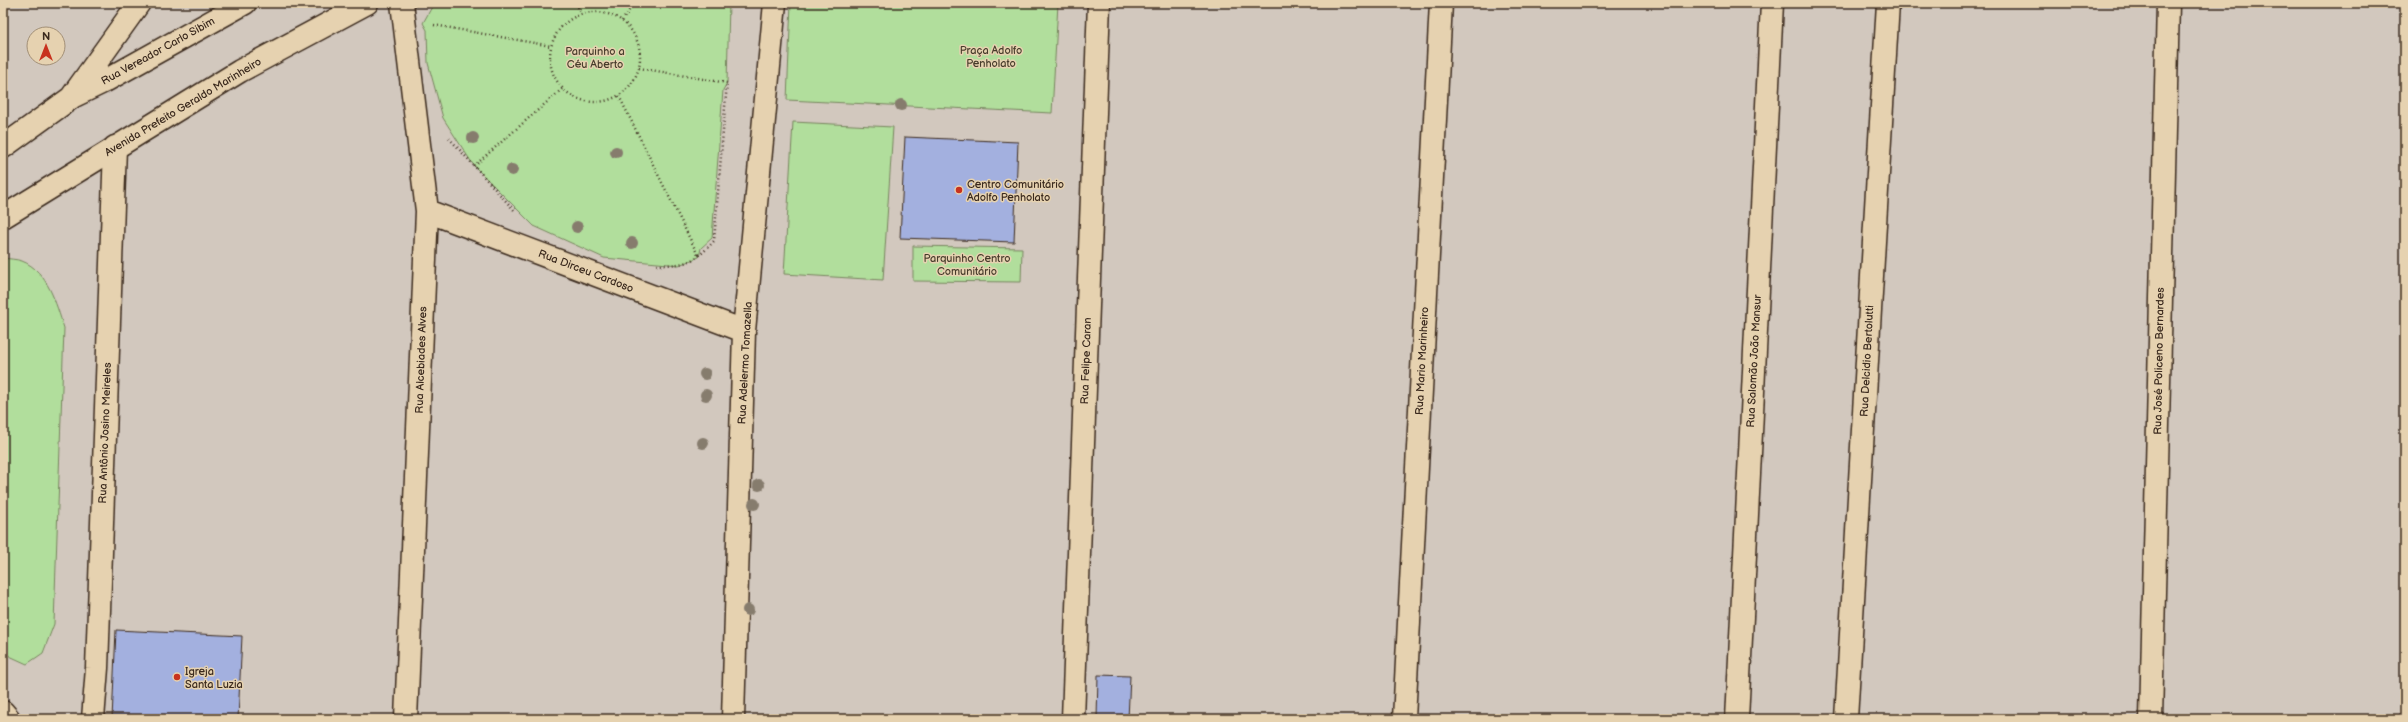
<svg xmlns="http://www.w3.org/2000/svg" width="2408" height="722" font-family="'Balsamiq Sans',sans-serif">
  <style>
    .green { fill: #b1de9c; stroke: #76845d }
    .building { fill: #a3b0df; stroke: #3b2a1e }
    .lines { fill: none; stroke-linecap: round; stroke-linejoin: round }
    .minor-casing { stroke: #3b2a1e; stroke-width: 25 }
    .secondary-casing { stroke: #3b2a1e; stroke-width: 25 }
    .path { stroke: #3b2a1e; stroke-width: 2.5; stroke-dasharray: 1 3; stroke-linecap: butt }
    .minor { stroke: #e6d2b0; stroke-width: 22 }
    .secondary { stroke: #e6d2b0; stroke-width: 22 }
    .tree { fill: #867b6d }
    .poi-dot { fill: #c8321e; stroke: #e6d2b0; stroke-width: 1.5 }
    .labels { text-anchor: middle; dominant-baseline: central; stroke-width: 3; stroke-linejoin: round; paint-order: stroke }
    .park-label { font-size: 11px; fill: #473c2b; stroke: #e6d2b0 }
    .street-label { font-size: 11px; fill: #3b2a1e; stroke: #e6d2b0 }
    .poi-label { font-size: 11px; fill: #3b2a1e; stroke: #e6d2b0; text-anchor: start }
  </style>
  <rect width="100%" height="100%" fill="#d2c8be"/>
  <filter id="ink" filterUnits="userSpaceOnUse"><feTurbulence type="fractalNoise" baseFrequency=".025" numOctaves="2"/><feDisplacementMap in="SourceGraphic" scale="8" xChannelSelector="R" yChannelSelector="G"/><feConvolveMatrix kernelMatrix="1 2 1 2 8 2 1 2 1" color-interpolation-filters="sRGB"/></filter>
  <g filter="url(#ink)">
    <path class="green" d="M438,3H729L727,83L723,90L712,238L701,248L699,257L679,265L604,258L534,226L474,166L443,118L428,63L427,30L423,23L433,5Z
      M791,3H1058L1052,113L787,100Z
      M793,122L893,127L883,280L784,274Z
      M913,246L1022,248L1021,282L913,281Z
      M3,258C9,259 16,259 22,261C48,271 56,304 64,328L54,624L43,653L27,664L3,653Z"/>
    <path class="building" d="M905,137L1018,142L1014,242L900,238Z
      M116,630L242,636L238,719H112Z
      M1098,675L1130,676L1128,719H1097Z
      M657,718L690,719H657Z"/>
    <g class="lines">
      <g class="minor-casing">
        <path id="minor" d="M402,3L427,211L406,719
          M72,97L105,81L245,3
          M3,147L71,98L139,3
          M427,211L744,331
          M3,712L9,719
          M93,719L97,668L115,147
          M733,719L744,331L775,3
          M1073,719L1099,3
          M1404,719L1441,3
          M1737,719L1772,3
          M1846,719L1888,3
          M2151,719L2168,3"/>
      </g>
      <g class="secondary-casing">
        <path id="secondary" d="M3,217L240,71L367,3"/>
      </g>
      <path class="path" d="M577,3L580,14
        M550 57a45 45 0 1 1 90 0a45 45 0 1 1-90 0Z
        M622,21L634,3
        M434,25L551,46
        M639,68L727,83L714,241C694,263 686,265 657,265
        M619,96L699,257
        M449,138L514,210
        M474,166L562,89"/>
      <use href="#minor" class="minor"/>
      <use href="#secondary" class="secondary"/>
    </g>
    <g class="tree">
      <circle cx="901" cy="105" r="6"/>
      <circle cx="473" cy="138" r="6"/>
      <circle cx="616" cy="152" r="6"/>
      <circle cx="512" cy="170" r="6"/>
      <circle cx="577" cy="227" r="6"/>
      <circle cx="632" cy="243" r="6"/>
      <circle cx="705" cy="374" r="6"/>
      <circle cx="706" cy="395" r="6"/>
      <circle cx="703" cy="443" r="6"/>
      <circle cx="759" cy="485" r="6"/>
      <circle cx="754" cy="504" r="6"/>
      <circle cx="748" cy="610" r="6"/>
    </g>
  </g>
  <g class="poi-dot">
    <circle cx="959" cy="190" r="4"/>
    <circle cx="177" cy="677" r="4"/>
  </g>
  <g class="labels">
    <g class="park-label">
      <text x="991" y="50">Praça Adolfo<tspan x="991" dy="13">Penholato</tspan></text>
      <text x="595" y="51">Parquinho a<tspan x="595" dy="13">Céu Aberto</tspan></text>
      <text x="967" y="258">Parquinho Centro<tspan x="967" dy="13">Comunitário</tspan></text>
    </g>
    <g class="street-label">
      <text transform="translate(158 51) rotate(-29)">Rua Vereador Carlo Sibim</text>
      <text transform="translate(183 107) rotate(-31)">Avenida Prefeito Geraldo Marinheiro</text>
      <text transform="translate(586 271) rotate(21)">Rua Dirceu Cardoso</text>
      <text transform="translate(421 360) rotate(-88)">Rua Alcebiades Alves</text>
      <text transform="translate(1086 361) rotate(-88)">Rua Felipe Caran</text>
      <text transform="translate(1422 361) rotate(-87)">Rua Mario Marinheiro</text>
      <text transform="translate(1754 361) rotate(-87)">Rua Salomão João Mansur</text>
      <text transform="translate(1867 361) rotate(-87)">Rua Delcidio Bertolutti</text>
      <text transform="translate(2159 361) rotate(-89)">Rua José Policeno Bernardes</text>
      <text transform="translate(745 363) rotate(-87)">Rua Adelermo Tomazella</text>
      <text transform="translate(105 433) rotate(-88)">Rua Antônio Josino Meireles</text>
    </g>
    <g class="poi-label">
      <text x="967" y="184">Centro Comunitário<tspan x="967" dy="13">Adolfo Penholato</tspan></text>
      <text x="185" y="671">Igreja<tspan x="185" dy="13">Santa Luzia</tspan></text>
    </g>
  </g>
  <rect width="2408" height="722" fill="none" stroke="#e6d2b0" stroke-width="16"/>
  <rect x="8" y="8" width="2392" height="706" fill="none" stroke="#3b2a1e" stroke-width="1.5" filter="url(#ink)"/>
  <g transform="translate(46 46)"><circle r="19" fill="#e6d2b0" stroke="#a28f76"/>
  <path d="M0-3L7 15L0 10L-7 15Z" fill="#c8321e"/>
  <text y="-6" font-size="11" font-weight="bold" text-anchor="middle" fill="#3b2a1e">N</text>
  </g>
</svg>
